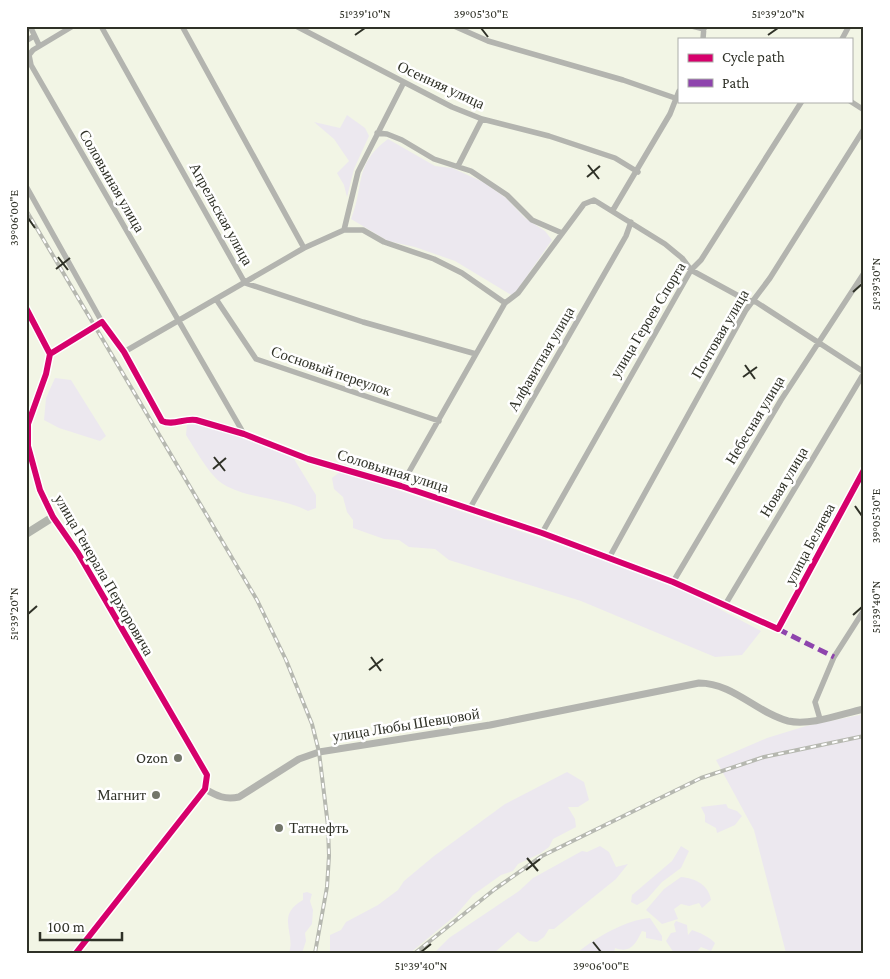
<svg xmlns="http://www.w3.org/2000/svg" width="890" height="979" font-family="'Crimson Pro',serif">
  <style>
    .green { fill: #ece8ef }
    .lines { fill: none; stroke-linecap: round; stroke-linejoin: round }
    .minor { stroke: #b3b4af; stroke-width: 5.5 }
    .tertiary { stroke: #b3b4af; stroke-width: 7 }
    .secondary { stroke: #b1b4ac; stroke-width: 8 }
    .rail-casing { stroke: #b6b8b0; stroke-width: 4 }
    .rail { stroke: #fff; stroke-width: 2; stroke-dasharray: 5.5; stroke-linecap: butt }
    .quiet { stroke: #8e44ad; stroke-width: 5; stroke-dasharray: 10 5; stroke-linecap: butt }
    .cycleway-casing { stroke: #fff; stroke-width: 9 }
    .cycleway { stroke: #d6006c; stroke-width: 6 }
    .ticks { fill: none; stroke: #2f3127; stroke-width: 2 }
    .poi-dot { fill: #73766a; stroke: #fff; stroke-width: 2 }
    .labels { text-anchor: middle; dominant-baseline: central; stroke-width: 5; stroke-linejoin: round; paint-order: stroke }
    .street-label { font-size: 15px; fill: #2f3127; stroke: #fff }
    .poi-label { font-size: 15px; fill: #2f3127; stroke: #fff; text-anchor: end }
    .neatline { fill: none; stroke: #2f3127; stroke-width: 2 }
    .ticks-label { font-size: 12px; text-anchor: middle; fill: #2f3127 }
  </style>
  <rect width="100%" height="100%" fill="#f2f5e5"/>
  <path class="green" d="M347,115L365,128L369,136L354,169L347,197L344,185L337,173L349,161L334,139L314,122L340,128Z
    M388,139L435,166L452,168L483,182L506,198L525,218L545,231L552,240L513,296L455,261L415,247L388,241L351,219C365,185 353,165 388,139Z
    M55,378L71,380L106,436L100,441L59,428L44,420L46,398Z
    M196,422L291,454L316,495V508L308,511C281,497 247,499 223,484C210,476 195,449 186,435L187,424Z
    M341,471L638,571L693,595L761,631L742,655L715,657L581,601L449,560L435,549L409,547L399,540L384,539L353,528V520L347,512L343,497L334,489L332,478Z
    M864,714V953H786L754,830L716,760L767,738L806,726Z
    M567,772L584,782L589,800L578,807H568L575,819L576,827L553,839L549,847L541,853L518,864L513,871L501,875L473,895L456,915L410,953H330V935L341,930L346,922L378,905L398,890L404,881L434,856L505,804Z
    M726,804L728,808L737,811L742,816L735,825L717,833L716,828L705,822V815L701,807Z
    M600,846L609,852L616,867L628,864L616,879L554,929H549L544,937L537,942L529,941L518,932L494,953H434L449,938L519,891L533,878L582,851L587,852Z
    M681,846L689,851L681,868L662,882L647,899L637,905L631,902L632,895L672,861Z
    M681,877C695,878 709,885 711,900L702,908L699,903L689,906L681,904L674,909L678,919L662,924L646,910L664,889Z
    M307,892L312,894L310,901L313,910L312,924L305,933L306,941L302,953H289C296,932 275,916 303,900V893Z
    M650,918L662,936V941L646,938V932L642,931C636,943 631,954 615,948L614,953H577C596,937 626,920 650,918Z
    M676,921L687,925L688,935L692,930C701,933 709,937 715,943L711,951L701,947L698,950L700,953H674L666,941L671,933L676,932L674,924Z"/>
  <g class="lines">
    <path class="minor" d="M30,26L39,45
      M73,26L33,50L29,55L31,65L244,434
      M101,26L245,283L363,322L476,354
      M182,26L304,248
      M296,26L452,107L482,119L549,136L615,158L638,172
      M454,26L488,41L623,80L675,98
      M692,26L704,29
      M703,39L704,26
      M842,39L849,26
      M26,41L34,36
      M850,101L864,110
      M377,133L387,134L402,140L434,159L471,171L507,195L532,220L562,233
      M458,166L482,119
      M26,186L102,322
      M613,210L670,114L679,91
      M344,230H363L384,242L434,259L462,273L505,303
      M216,299L256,359L439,421
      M505,303L518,293L584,204L594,200L665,244L682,258L691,270L746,300L756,302L864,372
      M124,352L304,248L344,230L358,172L404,82
      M50,354L102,322L124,352L162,421C173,426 184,418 196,420L244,434L308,459L401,486L542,533L673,582L778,629L864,470
      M401,486L505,303
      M470,508L626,236L631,222
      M542,533L691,270L701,260L802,101
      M609,558L746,310L770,278L864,129
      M673,582L781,400L864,273
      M725,605L864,373
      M820,719L815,702L834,657L864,610"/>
    <path class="tertiary" d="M26,308L50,354L46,374L28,424V446L40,490L53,517L78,553L207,775L205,789L198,798L76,953
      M205,789C217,796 225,800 239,797L299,759L319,752L490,725L699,683C733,683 757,713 788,721C811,726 841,714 864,709"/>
    <path class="secondary" d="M26,534L53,517"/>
    <g class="rail-casing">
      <path id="rail" d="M26,210L257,600L286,660L312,724L319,752L328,826L329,856L327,887L315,953
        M415,953L495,889L542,856L701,778L764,757L864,736"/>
    </g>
    <use href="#rail" class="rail"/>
    <path class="quiet" d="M778,629L834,657"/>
    <g class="cycleway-casing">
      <path id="cycleway" d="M26,308L50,354L46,374L28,424V446L40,490L53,517L78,553L207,775L205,789L198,798L76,953
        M50,354L102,322L124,352L162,421C173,426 184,418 196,420L244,434L308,459L401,486L542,533L673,582L778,629L864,470"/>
    </g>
    <use href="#cycleway" class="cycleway"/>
  </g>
  <path class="ticks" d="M481,28L488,37M355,35L365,28M768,35L778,28M588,165L599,179M587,177L600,166M28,218L35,228M58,257L68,270M56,269L70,258M853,292L862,284M745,365L755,379M743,377L757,367M214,457L225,471M213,469L226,458M855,506L862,516M28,614L37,606M853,615L862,607M371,657L381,671M369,670L383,659M527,858L538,871M526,870L540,859M593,942L601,952M421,952L431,944"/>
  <g class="poi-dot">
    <circle cx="178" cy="758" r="5"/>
    <circle cx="156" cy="795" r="5"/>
    <circle cx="279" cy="828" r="5"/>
  </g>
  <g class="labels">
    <g class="street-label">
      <text transform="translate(441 85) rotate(25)">Осенняя улица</text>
      <text transform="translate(112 181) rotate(60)">Соловьиная улица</text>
      <text transform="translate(221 214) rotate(61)">Апрельская улица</text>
      <text transform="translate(648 320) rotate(-59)">улица Героев Спорта</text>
      <text transform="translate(720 334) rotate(-60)">Почтовая улица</text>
      <text transform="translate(541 359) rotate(-60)">Алфавитная улица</text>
      <text transform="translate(331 371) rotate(19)">Сосновый переулок</text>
      <text transform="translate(755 420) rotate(-59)">Небесная улица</text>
      <text transform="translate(393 471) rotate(17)">Соловьиная улица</text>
      <text transform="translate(784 482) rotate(-59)">Новая улица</text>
      <text transform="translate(810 544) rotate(-62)">улица Беляева</text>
      <text transform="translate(104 575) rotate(60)">улица Генерала Перхоровича</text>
      <text transform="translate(406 725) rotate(-9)">улица Любы Шевцовой</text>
    </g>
    <g class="poi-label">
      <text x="168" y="758">Ozon</text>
      <text x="146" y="795">Магнит</text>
      <text x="289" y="828" text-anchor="start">Татнефть</text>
    </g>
  </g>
  <rect width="890" height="979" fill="none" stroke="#ffffff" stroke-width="55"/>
  <rect x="678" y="38" width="175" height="65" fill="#ffffff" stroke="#acada9"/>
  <rect x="688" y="54" width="25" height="8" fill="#d6006c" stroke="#acada9"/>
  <text x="722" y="62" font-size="15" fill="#2f3127">Cycle path</text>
  <rect x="688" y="79" width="25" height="8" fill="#8e44ad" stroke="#acada9"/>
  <text x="722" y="88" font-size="15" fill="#2f3127">Path</text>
  <path d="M40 932v8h82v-8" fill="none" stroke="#2f3127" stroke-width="2.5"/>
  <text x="48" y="932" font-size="15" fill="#2f3127" stroke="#ffffff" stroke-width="4" paint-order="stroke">100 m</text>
  <rect x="28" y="28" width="834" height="924" class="neatline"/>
  <g class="ticks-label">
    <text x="365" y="18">51°39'10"N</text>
    <text x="481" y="18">39°05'30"E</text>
    <text x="778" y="18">51°39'20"N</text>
    <text transform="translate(14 218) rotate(-90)" y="4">39°06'00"E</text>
    <text transform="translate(876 284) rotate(-90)" y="4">51°39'30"N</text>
    <text transform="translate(876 516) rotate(-90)" y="4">39°05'30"E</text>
    <text transform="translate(876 607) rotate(-90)" y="4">51°39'40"N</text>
    <text transform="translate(14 614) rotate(-90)" y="4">51°39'20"N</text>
    <text x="421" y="970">51°39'40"N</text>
    <text x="601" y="970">39°06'00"E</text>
  </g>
</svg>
